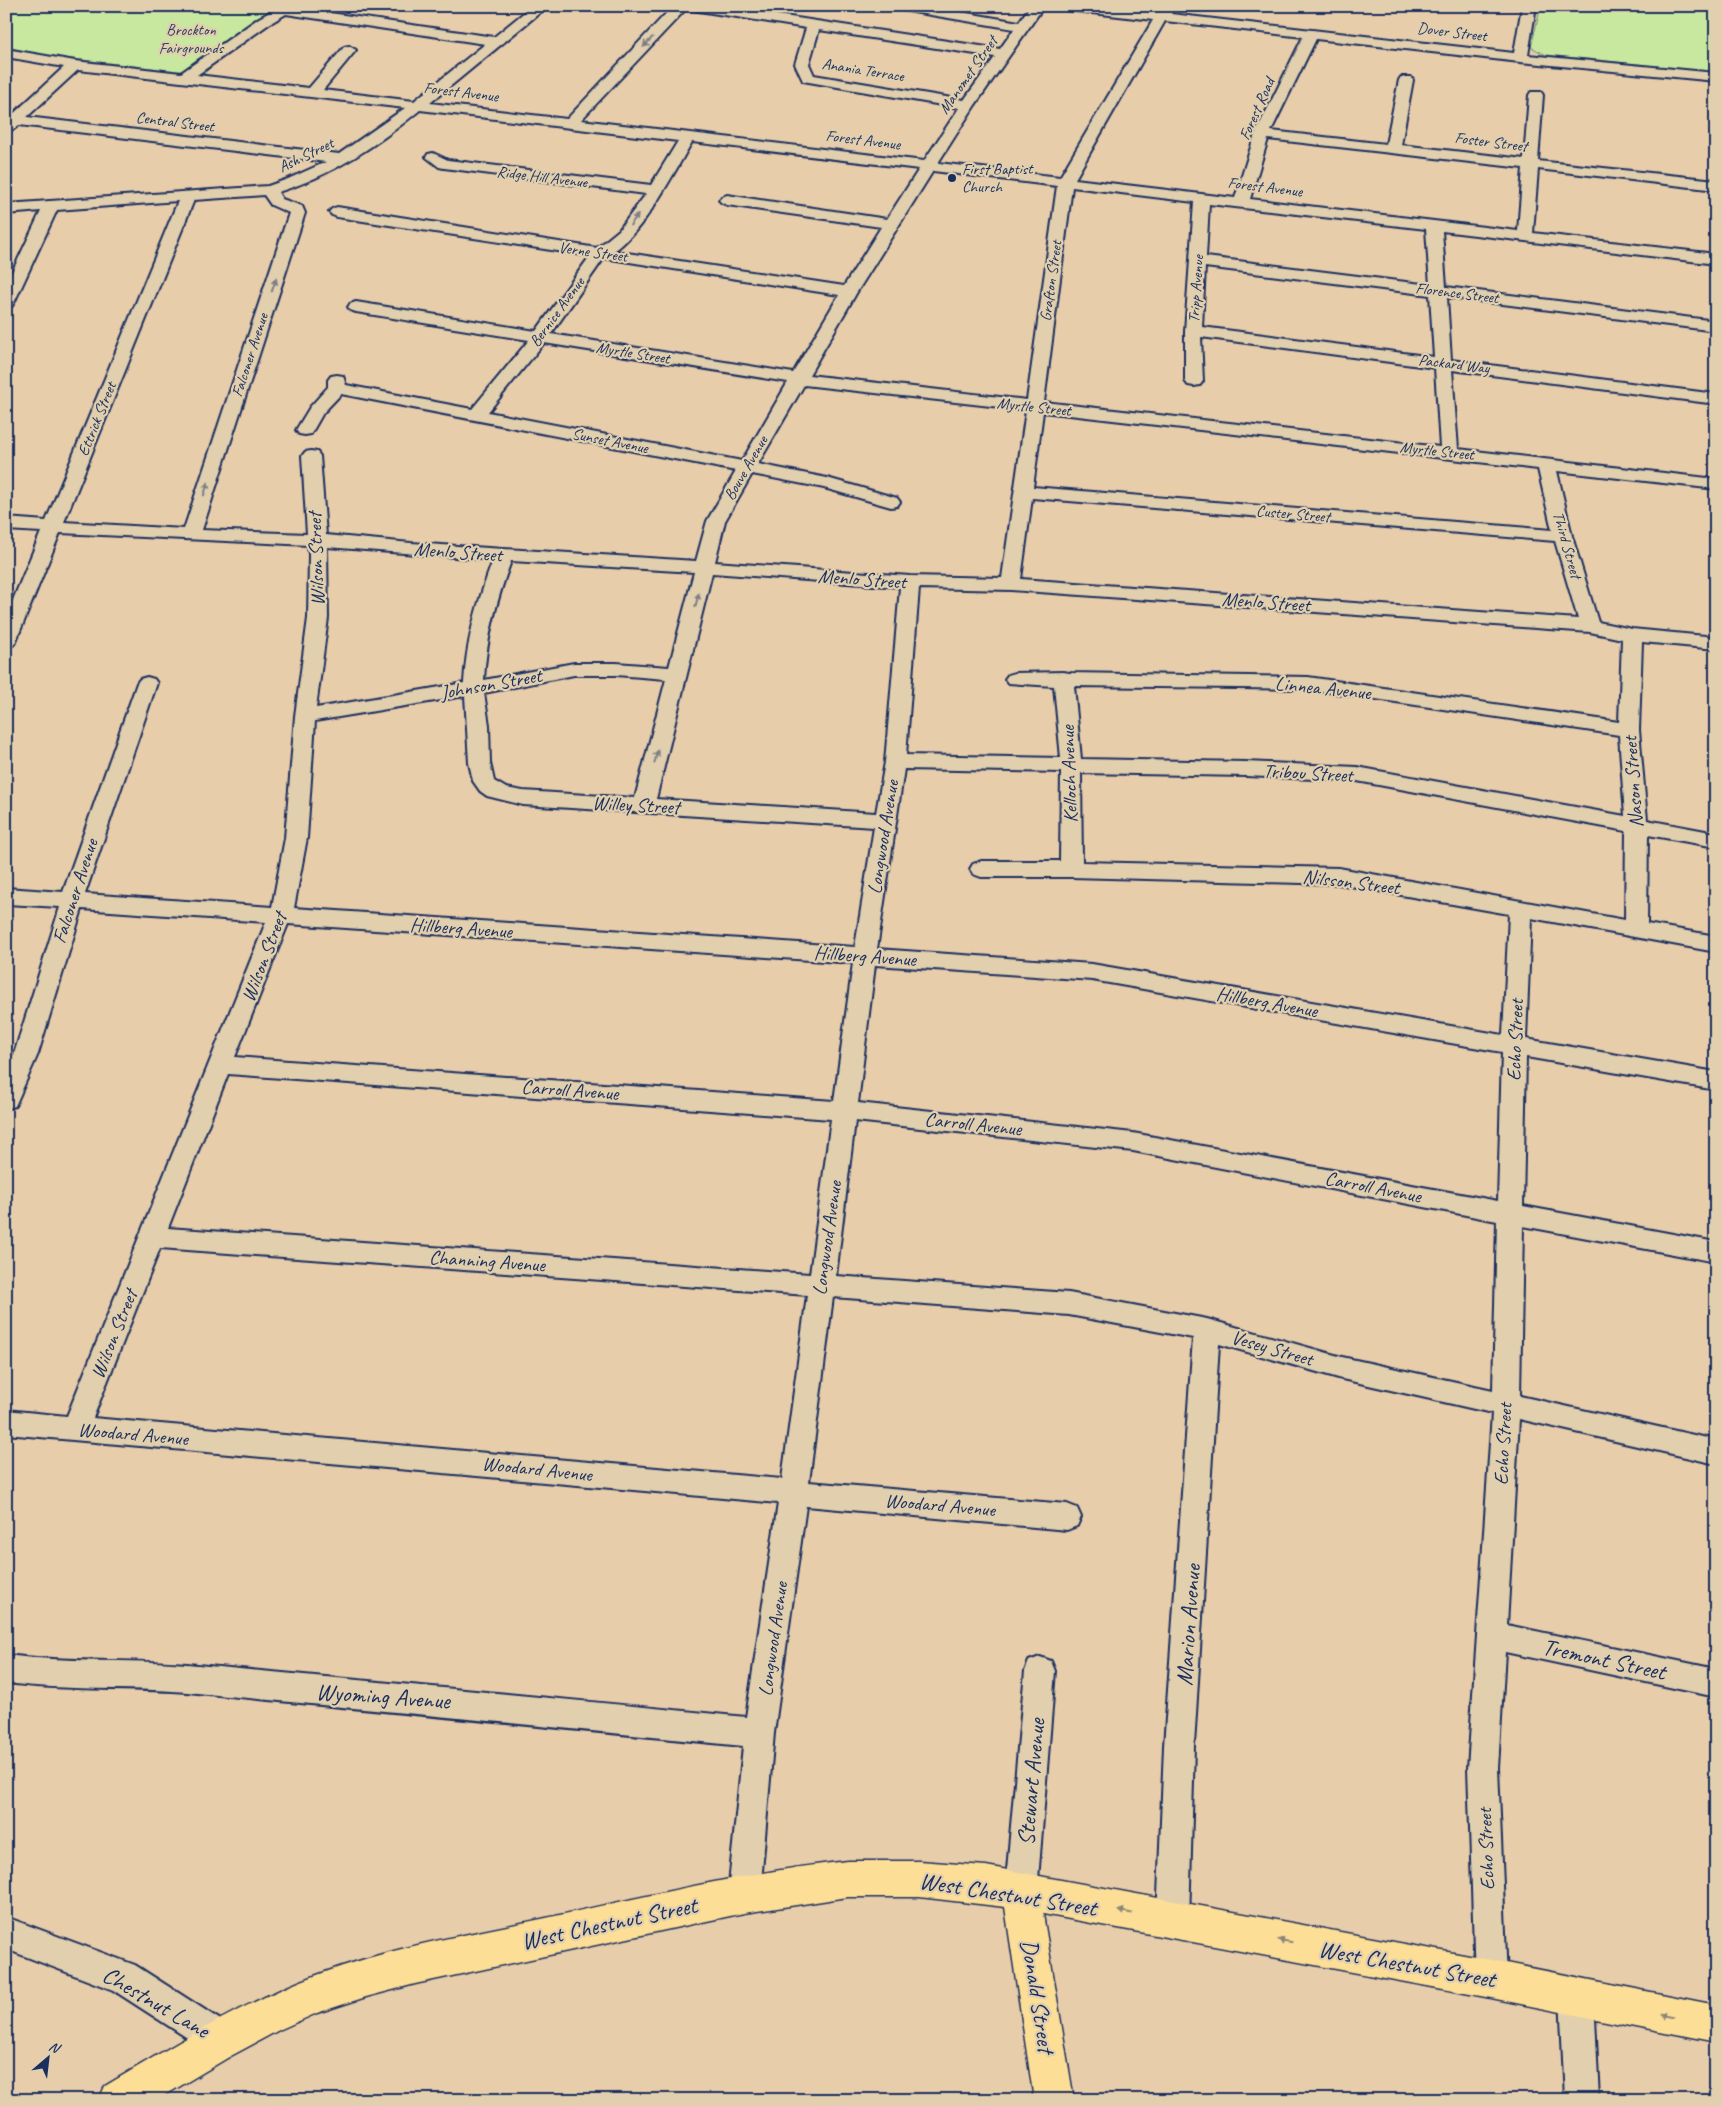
<svg xmlns="http://www.w3.org/2000/svg" width="1722" height="2106" font-family="Caveat,sans-serif">
  <style>
    .green { fill: #c8e79f; stroke: #728b7e }
    .lines { fill: none; stroke-linecap: round; stroke-linejoin: round }
    .minor-casing { stroke: #1b2f5e; stroke-width: 4 }
    .major-casing { stroke: #1b2f5e; stroke-width: 3 }
    .minor { fill: #e1cfad; fill-rule: evenodd }
    .major { fill: #fdde96; fill-rule: evenodd }
    .oneway { fill: #7e7f86 }
    .oneway2 { fill: #8c867a }
    .poi-dot { fill: #1b2f5e; stroke: #e1cfad; stroke-width: 2 }
    .labels { text-anchor: middle; dominant-baseline: central; stroke-width: 4.5; stroke-linejoin: round; paint-order: stroke }
    .far-park-label { font-size: 16px; fill: #2c4164; stroke: #e1cfad }
    .far-street-label { font-size: 16px; fill: #1b2f5e; stroke: #e1cfad }
    .far-poi-label { font-size: 16px; fill: #1b2f5e; stroke: #e1cfad; text-anchor: start }
    .street-label { font-size: 20px; fill: #1b2f5e; stroke: #e1cfad }
    .near-street-label { font-size: 24px; fill: #1b2f5e; stroke: #e1cfad }
  </style>
  <rect width="100%" height="100%" fill="#e8cdab"/>
  <filter id="ink" filterUnits="userSpaceOnUse"><feTurbulence type="fractalNoise" baseFrequency=".02" numOctaves="2"/><feDisplacementMap in="SourceGraphic" scale="10" xChannelSelector="R" yChannelSelector="G"/><feConvolveMatrix kernelMatrix="1 2 1 2 8 2 1 2 1" color-interpolation-filters="sRGB"/></filter>
  <g filter="url(#ink)">
    <path class="green" d="M6,6H300L282,13L258,34L246,32L204,74L47,56L6,47Z
      M1541,6H1716V72L1546,55L1531,47Z"/>
    <g class="lines">
      <g class="minor-casing">
        <path id="minor" d="M281,6H298L296,8L494,37L532,6H548L430,103L567,119L673,6H718L1000,49L1014,29L901,10L894,6H926L1019,22L1030,6H1044L975,105L938,163L1060,177L1153,20L1066,10L1059,6H1103L1158,12L1163,6H1177L1171,14L1514,53L1522,6H1536L1528,55L1716,73V81L1520,62L1316,39L1271,131L1386,144L1399,80L1401,77H1411L1413,80L1401,145L1524,159L1529,95L1531,92H1541L1543,95L1538,161L1716,180V190L1538,169L1533,233L1716,254V264L1442,231L1446,287L1716,321V331L1447,297L1451,360L1716,394V404L1452,370L1458,449L1716,479V489L1557,471L1572,536L1598,622L1632,629L1716,637V649L1642,642L1639,730L1647,820L1716,833V847L1648,835L1647,924L1716,936V952L1531,918L1526,1039L1716,1072V1090L1526,1057L1523,1206L1716,1242V1262L1523,1226L1520,1396L1716,1440V1464L1519,1419L1507,1625L1716,1669V1697L1505,1652L1498,1768L1507,1979L1503,1991L1491,1995L1479,1991L1475,1979L1468,1768L1492,1413L1342,1379L1219,1344L1194,1746L1189,1921L1184,1932L1173,1937L1162,1932L1157,1921L1164,1746L1193,1338L1069,1315L833,1297L809,1482L1067,1504L1077,1508L1081,1517L1077,1526L1067,1530L806,1506L774,1733L760,1894L755,1905L744,1910L733,1905L728,1894L743,1746C557,1727 372,1710 187,1692C127,1687 66,1691 6,1683V1655C66,1663 127,1659 187,1664C373,1682 560,1698 746,1717L778,1503L6,1434V1410L67,1416L266,922L82,909L38,1054L15,1106L6,1109V1072L14,1054L60,907L6,904V888L63,892L137,683L140,679L147,677L154,679L157,683L85,894L272,907L285,838L295,716L308,618L309,555L308,545L60,533L16,641L13,645L6,647V617L41,532L6,530V518L46,521L178,201L57,210L14,303L12,306L6,308V285L41,211L6,214V204L268,186L288,179L326,162L19,125L14,129L6,130V115H12L64,67L6,57V49L75,61L181,73L259,18ZM686,9L806,28L795,64L803,81L959,108L924,161L581,120ZM286,14L485,44L414,101L323,90L356,50L349,46L344,47L309,88L197,75L269,24ZM1165,21L1303,37L1255,134L1235,198L1075,179ZM819,30L995,57L964,100L814,75L809,64ZM78,70L405,108L339,154L27,117ZM420,110L678,141L651,185L448,160L433,153L428,154L426,157L439,167L444,168L646,194L619,230L597,248L337,207L332,209L329,212L332,215L337,217L590,256L536,331L356,302L350,304L348,307L350,310L356,312L529,340L472,409L346,385L343,376L337,375L331,376L328,380V387L310,407L296,430L299,434L305,435L311,434L323,413L341,394L736,471L707,521L696,561L411,543L326,535L320,456L317,452L311,451L305,452L302,456L307,534L202,530L305,213L302,206L282,199L278,192C332,176 377,145 420,110ZM1268,139L1523,168L1518,231L1250,199ZM692,142L919,169L887,219L727,195L722,197L719,200L722,203L727,205L881,227L844,286L614,251C645,230 673,174 692,142ZM933,171L1057,186L1027,400L809,375L857,292ZM1072,187L1194,202L1185,331V381L1188,385L1194,386L1200,385L1203,381L1201,337L1435,368L1440,447L1044,402ZM264,195L271,205L289,213L184,529L64,522L194,200ZM1209,204L1426,229L1430,285L1206,257ZM604,258L839,295L793,373L551,334ZM1205,267L1430,295L1434,357L1202,327ZM544,343L788,382L742,461L488,412ZM804,385L1026,410L1002,578L910,576L715,562L725,521L752,474L824,488L891,507L897,506L900,502L897,498L827,478L758,464ZM1043,412L1538,469L1552,530L1033,487ZM1032,498L1555,541L1578,619L1021,579ZM327,547L493,560C478,600 466,641 464,683L316,708L328,618ZM511,561L694,572L669,667L616,663H574L484,680C486,639 497,599 511,561ZM712,573L900,587L885,762L876,813L656,799ZM919,588L1011,590L1590,632L1622,639L1619,722L1308,677L1070,673L1063,672L1015,673L1008,675L1005,679L1008,683L1054,686L1061,758L906,755ZM574,675H616L666,679L635,798L523,791L506,788L494,781L490,763L489,725L484,693ZM1074,686L1308,689L1619,735L1625,816L1357,767L1246,762L1081,759ZM465,696L469,763L473,781L480,791L487,796L523,805L874,827L855,947L294,908L307,838L315,721ZM904,769L1061,772L1060,861H981L973,864L970,869L973,874L981,877H1071L1339,884L1509,914L1503,1035L1092,964L877,949ZM1081,773L1246,776L1357,781L1626,831L1625,920L1339,868L1082,862ZM288,924L853,963L834,1101L235,1057ZM875,965L1092,980L1502,1052L1498,1201L1133,1133L858,1103ZM228,1074L831,1119L810,1274L168,1228ZM855,1121L1133,1151L1497,1221L1493,1390L1342,1357L1207,1319L1069,1293L836,1276ZM160,1248L807,1295L782,1479L93,1418Z
          M1040,1657L1051,1661L1055,1671L1037,1892L1032,1903L1021,1908L1010,1903L1005,1892L1025,1671L1029,1661Z
          M6,1917L135,1965L233,2028L238,2040L233,2052L221,2057L209,2052L113,1990L6,1949Z
          M1577,1980L1589,1985L1594,1997L1599,2100H1565L1560,1997L1565,1985Z"/>
      </g>
      <g class="major-casing">
        <path id="major" d="M848,1861H919L986,1866L1491,1960L1716,2005V2043L1491,1998L1043,1914L1074,2100H1034L1005,1907L919,1897H848L744,1913L415,1984L366,1997L317,2013L279,2030L229,2057L157,2100H99L105,2086C174,2045 242,2003 317,1975C391,1947 470,1934 546,1918C647,1896 746,1872 848,1861Z"/>
      </g>
      <use href="#minor" class="minor"/>
      <use href="#major" class="major"/>
    </g>
    <defs><path id="oneway-solid" d="M-6-.8H1V-3.2L6.5 0L1 3.2V.8H-6Z" transform="scale(1.25)"/></defs>
    <g class="oneway">
      <use href="#oneway-solid" transform="translate(648 42) rotate(133)"/>
      <use href="#oneway-solid" transform="translate(634 220) rotate(-54)"/>
      <use href="#oneway-solid" transform="translate(274 285) rotate(-71)"/>
      <use href="#oneway-solid" transform="translate(206 489) rotate(-72)"/>
      <use href="#oneway-solid" transform="translate(697 600) rotate(-76)"/>
      <use href="#oneway-solid" transform="translate(656 757) rotate(-75)"/>
    </g>
    <g class="oneway2">
      <use href="#oneway-solid" transform="translate(1125 1912) rotate(-169)"/>
      <use href="#oneway-solid" transform="translate(1285 1941) rotate(-170)"/>
      <use href="#oneway-solid" transform="translate(1668 2015) rotate(-169)"/>
    </g>
  </g>
  <circle class="poi-dot" cx="952" cy="178" r="5"/>
  <g class="labels">
    <g class="far-park-label">
      <text x="191" y="30">Brockton<tspan x="191" dy="18">Fairgrounds</tspan></text>
    </g>
    <g class="far-street-label">
      <text transform="translate(1452 32) rotate(7)">Dover Street</text>
      <text transform="translate(863 70) rotate(9)">Anania Terrace</text>
      <text transform="translate(968 75) rotate(-55)">Manomet Street</text>
      <text transform="translate(461 92) rotate(7)">Forest Avenue</text>
      <text transform="translate(1257 109) rotate(-66)">Forest Road</text>
      <text transform="translate(175 122) rotate(7)">Central Street</text>
      <text transform="translate(863 140) rotate(7)">Forest Avenue</text>
      <text transform="translate(1491 142) rotate(7)">Foster Street</text>
      <text transform="translate(306 155) rotate(-26)">Ash Street</text>
      <text transform="translate(542 177) rotate(7)">Ridge Hill Avenue</text>
      <text transform="translate(1265 187) rotate(7)">Forest Avenue</text>
      <text transform="translate(593 252) rotate(8)">Verne Street</text>
      <text transform="translate(1051 281) rotate(-82)">Grafton Street</text>
      <text transform="translate(1196 289) rotate(-86)">Tripp Avenue</text>
      <text transform="translate(1457 293) rotate(7)">Florence Street</text>
      <text transform="translate(557 312) rotate(-54)">Bernice Avenue</text>
      <text transform="translate(633 353) rotate(9)">Myrtle Street</text>
      <text transform="translate(250 355) rotate(-72)">Falconer Avenue</text>
      <text transform="translate(1454 364) rotate(7)">Packard Way</text>
      <text transform="translate(1034 407) rotate(6)">Myrtle Street</text>
      <text transform="translate(97 419) rotate(-68)">Ettrick Street</text>
      <text transform="translate(610 441) rotate(11)">Sunset Avenue</text>
      <text transform="translate(1437 451) rotate(6)">Myrtle Street</text>
      <text transform="translate(746 468) rotate(-60)">Bouve Avenue</text>
      <text transform="translate(1293 514) rotate(5)">Custer Street</text>
      <text transform="translate(1567 545) rotate(74)">Third Street</text>
    </g>
    <g class="far-poi-label">
      <text x="962" y="169">First Baptist<tspan x="962" dy="18">Church</tspan></text>
    </g>
    <g class="street-label">
      <text transform="translate(458 552) rotate(4)">Menlo Street</text>
      <text transform="translate(316 559) rotate(-92)">Wilson Street</text>
      <text transform="translate(862 579) rotate(4)">Menlo Street</text>
      <text transform="translate(1266 602) rotate(4)">Menlo Street</text>
      <text transform="translate(491 684) rotate(-10)">Johnson Street</text>
      <text transform="translate(1323 688) rotate(6)">Linnea Avenue</text>
      <text transform="translate(1308 773) rotate(3)">Tribou Street</text>
      <text transform="translate(1069 774) rotate(-92)">Kelloch Avenue</text>
      <text transform="translate(1633 782) rotate(-94)">Nason Street</text>
      <text transform="translate(636 805) rotate(3)">Willey Street</text>
      <text transform="translate(883 837) rotate(-81)">Longwood Avenue</text>
      <text transform="translate(1351 882) rotate(7)">Nilsson Street</text>
      <text transform="translate(75 891) rotate(-72)">Falconer Avenue</text>
      <text transform="translate(461 928) rotate(4)">Hillberg Avenue</text>
      <text transform="translate(865 956) rotate(4)">Hillberg Avenue</text>
      <text transform="translate(264 957) rotate(-69)">Wilson Street</text>
      <text transform="translate(1267 1002) rotate(10)">Hillberg Avenue</text>
      <text transform="translate(1515 1040) rotate(-88)">Echo Street</text>
      <text transform="translate(570 1090) rotate(4)">Carroll Avenue</text>
      <text transform="translate(973 1124) rotate(6)">Carroll Avenue</text>
      <text transform="translate(1373 1187) rotate(11)">Carroll Avenue</text>
      <text transform="translate(827 1238) rotate(-82)">Longwood Avenue</text>
      <text transform="translate(487 1261) rotate(4)">Channing Avenue</text>
      <text transform="translate(114 1334) rotate(-68)">Wilson Street</text>
      <text transform="translate(1272 1348) rotate(16)">Vesey Street</text>
      <text transform="translate(133 1434) rotate(5)">Woodard Avenue</text>
      <text transform="translate(1503 1444) rotate(-87)">Echo Street</text>
      <text transform="translate(537 1469) rotate(6)">Woodard Avenue</text>
      <text transform="translate(940 1505) rotate(5)">Woodard Avenue</text>
      <text transform="translate(773 1639) rotate(-82)">Longwood Avenue</text>
      <text transform="translate(1486 1849) rotate(-92)">Echo Street</text>
    </g>
    <g class="near-street-label">
      <text transform="translate(1188 1625) rotate(-86)">Marion Avenue</text>
      <text transform="translate(1604 1659) rotate(12)">Tremont Street</text>
      <text transform="translate(383 1696) rotate(4)">Wyoming Avenue</text>
      <text transform="translate(1031 1782) rotate(-85)">Stewart Avenue</text>
      <text transform="translate(1008 1894) rotate(9)">West Chestnut Street</text>
      <text transform="translate(609 1923) rotate(-12)">West Chestnut Street</text>
      <text transform="translate(1407 1964) rotate(10)">West Chestnut Street</text>
      <text transform="translate(1038 1996) rotate(81)">Donald Street</text>
      <text transform="translate(156 2002) rotate(30)">Chestnut Lane</text>
    </g>
  </g>
  <rect width="1722" height="2106" fill="none" stroke="#e1cfad" stroke-width="25"/>
  <rect x="12" y="12" width="1697" height="2081" fill="none" stroke="#1b2f5e" stroke-width="2" filter="url(#ink)"/>
  <g transform="translate(48 2058) rotate(28)" stroke="#e1cfad" stroke-width="4" paint-order="stroke">
  <path d="M0-4L9 19L0 12L-9 19Z" fill="#1b2f5e"/>
  <text y="-8" font-size="14" font-weight="bold" text-anchor="middle" fill="#1b2f5e">N</text>
  </g>
</svg>
